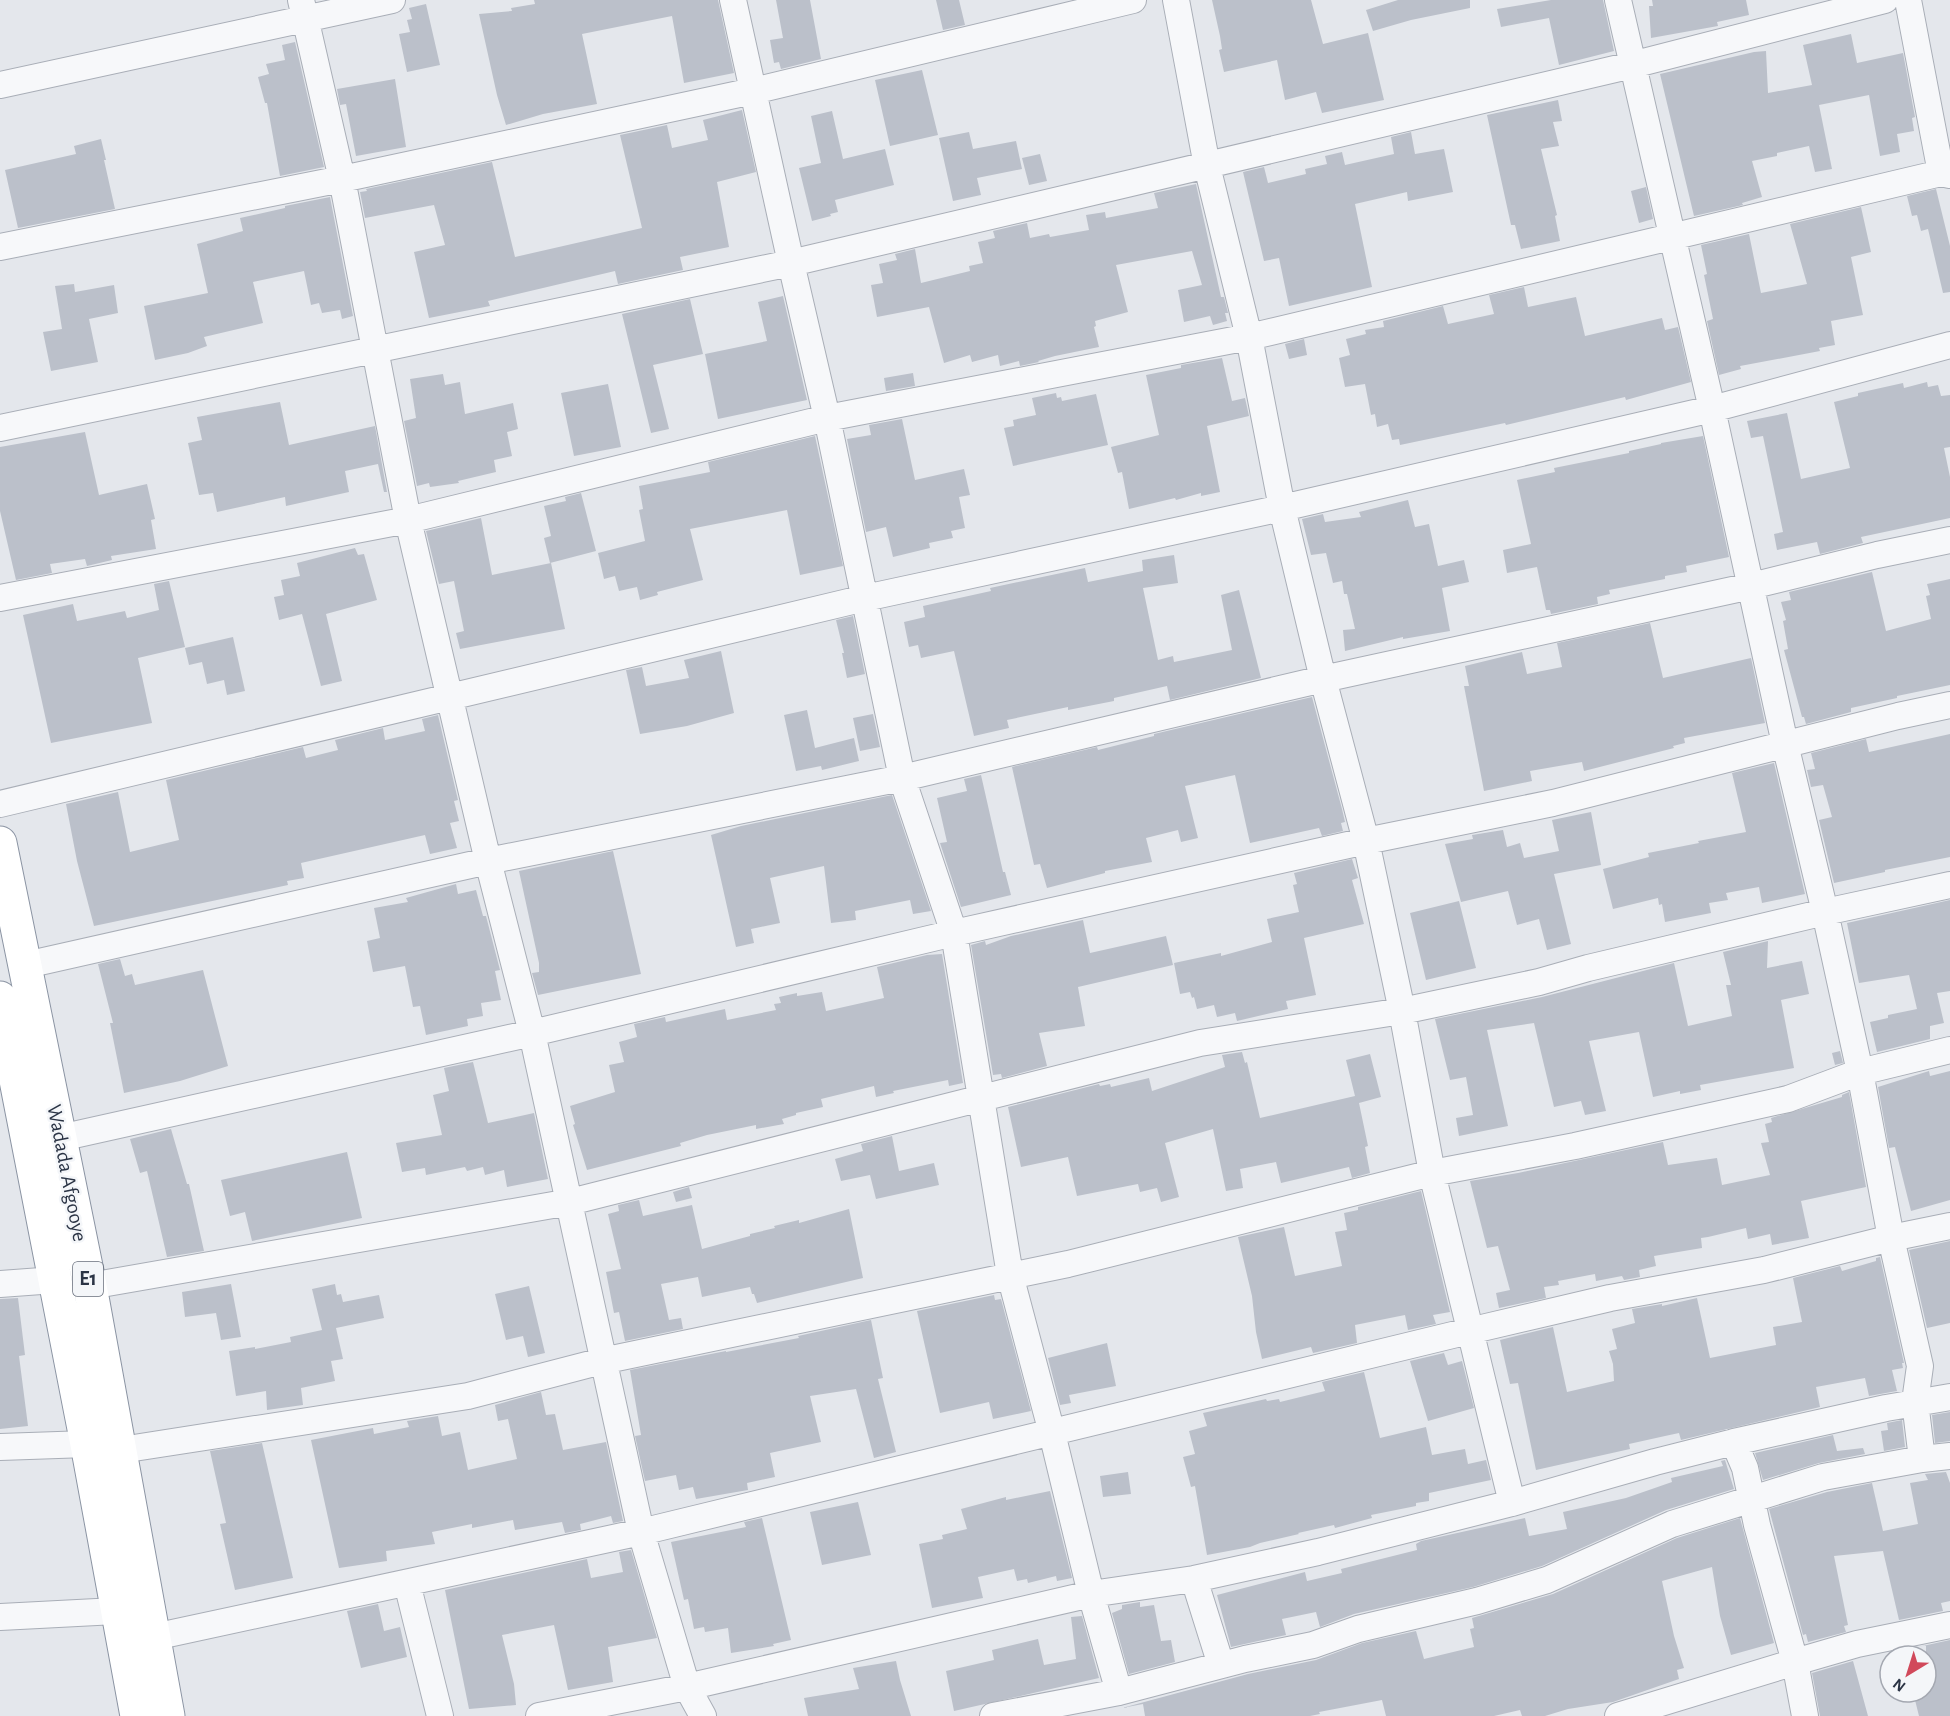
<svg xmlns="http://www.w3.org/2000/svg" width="1950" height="1716" font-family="'Alegreya Sans',sans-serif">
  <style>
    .building { fill: #bbc0ca }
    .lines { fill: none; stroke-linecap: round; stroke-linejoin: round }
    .street-casing { stroke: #a9aeb7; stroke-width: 28 }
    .highway-casing { stroke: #8b94a3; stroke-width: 35 }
    .street { stroke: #f7f8fa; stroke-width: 26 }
    .highway { stroke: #fff; stroke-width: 33 }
    .labels { text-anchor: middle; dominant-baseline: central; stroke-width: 5; stroke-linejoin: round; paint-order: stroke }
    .shield { fill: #f4f6f9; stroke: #676e7b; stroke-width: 1.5 }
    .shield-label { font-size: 20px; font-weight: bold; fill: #2b3445 }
    .street-label { font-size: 21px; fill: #2b3445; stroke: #f4f6f9 }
  </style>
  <rect width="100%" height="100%" fill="#e4e7ec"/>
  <path class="building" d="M534,0H718L734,73L684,83L672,16L582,34L597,104L543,114L506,125L497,95L479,14L512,11L511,8L535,4Z
    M776,0H810L821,59L781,69L779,62L774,63L770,40L783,38Z
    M936,0H959L965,25L943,30Z
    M1212,0H1311L1323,44L1368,33L1384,100L1322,113L1316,92L1285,100L1277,60L1224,72L1219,50L1222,49L1220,36Z
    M1398,0H1470V8L1411,20L1373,31L1366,10Z
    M1551,0H1603L1614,51L1559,65L1549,18L1501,27L1497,9Z
    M1652,0H1746L1749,15L1717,22L1718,26L1651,38L1649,6H1653Z
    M426,4L440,65L407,72L399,34L410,32L407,20L412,19L409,8Z
    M1851,34L1857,63L1903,53L1915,117L1912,118L1914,131L1897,134L1900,152L1880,156L1869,95L1819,105L1832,169L1815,172L1809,146L1777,153V156L1752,161L1762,197L1742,203L1743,205L1694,216L1660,74L1754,52L1766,51L1768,93L1812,85L1803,45Z
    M295,42L324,167L280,176L267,103H265L258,77L269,74L266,64L285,60L282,45Z
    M922,70L938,135L890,146L875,80Z
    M395,79L406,147L356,156L346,104L340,105L337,89Z
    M1558,100L1562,121L1553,122L1559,146L1541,149L1557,215L1555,216L1560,241L1521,249L1515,225H1511L1487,115Z
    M742,110L756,172L717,182L729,247L680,257L683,270L618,284L615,271L488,301L490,306L429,318L414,252L445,245L434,205L365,218L360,192L367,191L366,189L492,162L515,257L642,228L620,135L667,125L672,148L708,140L703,120Z
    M832,111L843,159L885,149L894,185L835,200L838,212L830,214L831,216L812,221L799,168L821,163L811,116Z
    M969,132L973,149L1016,141L1022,169L977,178L981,195L953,201L939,138Z
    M1411,132L1415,154L1444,149L1453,192L1408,201L1407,192L1355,204L1372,287L1289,306L1279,258L1264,261L1243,172L1264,167L1268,183L1306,174L1305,169L1327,164L1325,156L1342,152L1345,165L1394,154L1391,137Z
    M101,139L106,160H104L115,209L18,228L5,170L76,154L74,146Z
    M1040,154L1047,181L1029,185L1022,158Z
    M1196,184L1221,297H1224L1228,313H1225L1227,321L1213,325L1210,316L1184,322L1178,290L1202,285L1192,251L1116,265L1128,312L1095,321L1096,326L1094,327L1099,347L1055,356L1038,361L1039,362L1020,366L1019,361L1000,366L998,355L972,362L970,355L944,363L929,307L877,317L871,285L883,283L879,264L897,260L895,254L915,249L921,283L970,271L969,266L983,263L978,242L995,238L993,231L1027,223L1030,238L1049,234L1050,237L1089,230L1086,215L1105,212L1106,218L1158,208L1154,193Z
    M1646,187L1653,219L1639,223L1631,191Z
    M1936,189L1950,246V292L1943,293L1928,229L1921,231L1917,215L1912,216L1907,196Z
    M330,197L353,316L342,319L340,310L322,313L319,303L311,305L304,271L253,282L263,323L204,337L207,346L188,353L155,360L144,306L208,293L197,244L243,231L240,218L285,208V206Z
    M1861,207L1871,252L1851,257L1863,315L1831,321L1835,345L1819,348L1820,351L1740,366L1741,369L1719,375L1707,321L1713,319L1704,275L1707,274L1701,245L1749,234L1761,293L1807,284L1790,224Z
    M74,284L75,292L114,285L118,313L89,319L98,362L51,371L43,332L62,329L55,286Z
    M1524,287L1528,307L1576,297L1585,336L1662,318L1665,330L1678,327L1691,382L1626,400L1625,397L1506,425L1505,423L1400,445L1399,439L1392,440L1388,424L1377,427L1375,414L1371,415L1365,384L1345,387L1339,358L1350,355L1346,339L1366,334L1365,330L1384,327L1383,321L1443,306L1448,324L1494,314L1489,295Z
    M783,296L807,400L718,419L705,354L767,341L758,302Z
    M690,299L703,354L653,365L669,429L651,433L622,314Z
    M1304,339L1307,355L1289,359L1285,344Z
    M1222,358L1232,401L1245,398L1249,416L1207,426L1220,492L1201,496V493L1176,500L1175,498L1129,509L1122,472L1118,473L1111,447L1159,435L1146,375L1181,368V365Z
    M913,373L915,386L886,391L884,378Z
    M443,374L445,385L460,382L465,414L513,403L518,429L507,432L512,456L494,460L496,472L458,481L459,483L430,487L429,483L417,486L404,421L416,418L410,379Z
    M1927,382L1928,387L1938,385L1941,396L1950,395V447L1944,448L1950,477V518L1861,537L1863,543L1820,554L1817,542L1777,550L1774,534L1783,532L1763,436L1751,438L1747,421L1787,413L1801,479L1850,468L1834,402L1858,396V393L1903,383L1904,388Z
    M608,384L621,447L574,456L561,393Z
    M1056,393L1057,398L1061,397L1062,401L1096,394L1108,445L1013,466L1004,428L1014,426L1013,420L1036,415L1032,398Z
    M280,402L289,445L375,426L387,492H384L378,464L345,471L349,492L286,506L285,497L217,512L213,493L199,495L188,443L202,440L197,417Z
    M902,419L915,480L964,469L970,495L959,497L965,528L951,531L953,538L929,543L930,548L893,557L886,527L866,532L847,439L871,435L869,425Z
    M85,432L99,495L147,484L155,519L151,520L156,549L111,556L112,560L87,566L85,559L50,564L52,573L16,580L0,511V447Z
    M815,436L843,566L800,575L787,510L690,529L703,580L657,592L658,595L640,600L637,587L619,591L615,576L604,579L598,553L645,541L639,510L643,509L639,486L710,472L708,462Z
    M1703,436L1729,557L1686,566L1687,572L1665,576V579L1609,590L1610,594L1597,597L1598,604L1551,614L1550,610H1546L1537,567L1507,573L1503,550L1531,544L1517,480L1555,472L1554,468L1629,453V451L1661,444V443Z
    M581,493L596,551L550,563L544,538L551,536L544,506L566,501L565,497Z
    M1408,500L1415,527L1429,524L1438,566L1464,560L1469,582L1442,588L1450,631L1403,639V637L1345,651L1343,630L1355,629L1347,594H1344L1342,581L1333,583L1326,553L1311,555L1302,519L1323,514L1325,522L1361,517L1359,512Z
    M481,518L492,575L551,563L565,629L460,649L456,633L464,631L454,581L439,584L426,531Z
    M355,548L358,555L364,554L377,600L326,614L342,681L321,686L302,614L279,620L274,597L284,595L281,580L300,576L297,563Z
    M1174,555L1178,583L1143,588L1158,660L1173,656L1174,662L1232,650L1221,595L1239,590L1261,678L1170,700L1167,686L1114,698V701L1068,710V707L1007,720L1009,728L974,736L954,651L921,658L918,645L909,647L904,622L925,617L923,606L991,591L990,588L1085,568L1088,582L1143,571L1142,560Z
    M1872,572L1886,631L1931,619L1926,596L1930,595L1927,584L1950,579V685L1897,696V698L1851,708V712L1806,724L1804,717H1802L1784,650L1788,649L1783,621L1786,620L1781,602L1791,600L1789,592Z
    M169,581L185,647L138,658L152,723L51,743L23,615L73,604L77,621L125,611L127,618L159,610L154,584Z
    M853,616L865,674L847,678L842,653H844L836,620Z
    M1650,623L1663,678L1751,658L1765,723L1684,738L1685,743L1673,746L1674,748L1584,771L1582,762L1530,771L1532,781L1484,791L1464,686H1469L1465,666L1522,652L1527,674L1562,667L1557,643Z
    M233,637L245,691L227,695L224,680L207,684L202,662L189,665L185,648Z
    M721,651L734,713L687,726L640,734L626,670L642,667L646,686L689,678L684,660Z
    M1312,697L1342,809L1345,822L1341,823L1343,831L1322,836L1319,828L1250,843L1235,775L1185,786L1198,838L1181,842L1178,830L1146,838L1152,862L1105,871V873L1047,888L1040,864L1034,865L1012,767L1097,747L1098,750L1154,736V734Z
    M807,710L815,748L854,738L859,761L822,770L821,766L796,771L784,715Z
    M873,714L880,747L860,751L853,718Z
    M438,715L458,800L454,801L459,821L450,823L457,848L430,854L425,835L301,863L304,878L287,881L288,885L94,926L77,861L66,804L118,792L130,852L179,840L166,780L303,747L306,758L338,750L335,740L383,728L385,740L425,731L422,719Z
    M1950,734V857L1885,870V872L1834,883L1819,820L1832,817L1823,785L1811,787L1807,770L1815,769L1811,753L1866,739L1869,752Z
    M1774,763L1805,894L1762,903L1759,887L1726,893L1728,900L1709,903L1711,913L1665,922L1662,904L1659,905L1658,898L1613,909L1603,869L1649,857L1648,853L1699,843L1698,841L1746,832L1732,773Z
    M981,775L1003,872H1005L1011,895L961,907L940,843L947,842L937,798L967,791L964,779Z
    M892,795L931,911L913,914L910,900L855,911L856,920L831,923L824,866L770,878L780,923L751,929L754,943L736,947L711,835L741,826Z
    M1591,812L1601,865L1554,874L1571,944L1547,950L1539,919L1517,925L1508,891L1461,902L1445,844L1473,839L1472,835L1503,830L1507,847L1520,843L1524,858L1559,851L1552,820Z
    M613,851L641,974L538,995L532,973L539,972V963L519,871Z
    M1352,859L1358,878L1352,880L1364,924L1304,938L1316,995L1286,1001L1288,1009L1237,1021L1235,1013L1217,1017L1214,1005L1197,1009L1194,997L1192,998L1190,992L1180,994L1174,963L1221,953V956L1272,942L1267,919L1299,912L1293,885L1297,884L1294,873Z
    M456,884L458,894L476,890L483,916H486L500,970L495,971L501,1000L481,1003L483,1016L467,1019L468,1026L426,1035L420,1006L413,1007L405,966L373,972L367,941L380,938L374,908L408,902L406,898Z
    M1950,900V991L1937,993L1944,1023L1930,1026V1039L1877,1052L1870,1022L1888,1018V1015L1917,1009L1909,975L1859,983L1847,923Z
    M1459,901L1476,968L1426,980L1410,913Z
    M1083,920L1090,953L1166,936L1173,965L1078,987L1085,1026L1039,1033L1047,1066L1002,1078L1001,1074L993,1075L971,945L985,941L986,945L1011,936Z
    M1768,941L1767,968L1802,961L1809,994L1781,1000L1794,1068L1700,1085L1701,1090L1680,1094V1091L1653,1097L1639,1032L1589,1041L1606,1111L1585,1115L1581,1101L1554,1107L1534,1023L1487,1030L1508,1126L1459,1136L1456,1118L1473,1115L1466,1077L1450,1080L1435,1019L1542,997L1674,963L1688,1026L1732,1016L1726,985H1731L1723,952Z
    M942,954L963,1083L949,1086L948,1080L893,1091L894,1093L876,1097L874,1086L821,1099L823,1107L796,1113V1115L782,1119L784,1124L756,1129V1125L707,1135L680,1143L681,1146L587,1170L573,1125L575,1124L570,1106L615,1092L609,1065L624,1062L619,1042L637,1037L634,1024L665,1017L666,1022L725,1009L727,1020L776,1010L774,1004L781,1003L779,997L797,993V996L822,992L826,1011L884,998L877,967L927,955Z
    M120,959L125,976L132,974L135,985L203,970L228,1066L180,1081L124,1093L110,1023H113L98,964Z
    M1840,1051L1843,1063L1835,1065L1832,1053Z
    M1242,1052L1245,1063L1247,1062L1260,1118L1355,1096L1346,1060L1370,1054L1381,1097L1359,1103L1368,1146L1365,1147L1370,1173L1352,1178L1349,1167L1281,1183L1276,1162L1240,1169L1243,1188L1226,1191L1213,1129L1165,1143L1179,1197L1161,1202L1157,1188L1140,1192L1138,1184L1077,1196L1068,1157L1021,1167L1008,1107L1099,1084L1100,1086L1110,1084L1111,1087L1149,1078L1152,1091L1225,1067L1222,1055Z
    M473,1062L488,1123L534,1113L548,1179L507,1187L504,1170L485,1175L483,1167L467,1171L465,1167L426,1175L425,1168L402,1172L396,1143L442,1135L433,1095L449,1091L444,1068Z
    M1929,1071L1930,1076L1950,1071V1200L1911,1211L1895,1147L1889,1148L1878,1087Z
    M1849,1092L1866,1187L1801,1201L1809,1238L1772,1245L1770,1234L1748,1239L1746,1228L1708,1237L1701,1238L1702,1248L1654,1256L1656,1266L1639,1270L1640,1277L1624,1280L1622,1276L1596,1281L1595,1274L1558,1281L1559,1285L1544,1287L1546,1298L1499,1308L1496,1293L1510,1290L1498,1246L1487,1248L1470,1181L1518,1173L1663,1142L1668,1165L1717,1158L1722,1185L1770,1175L1761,1143L1769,1142L1765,1124L1772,1122L1771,1118L1842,1097V1095Z
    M171,1129L187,1184H189L204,1251L167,1257L147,1171L140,1173L130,1139Z
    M892,1136L899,1171L934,1163L939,1185L876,1199L870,1175L841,1181L835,1159L863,1151L861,1144Z
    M347,1152L362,1218L252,1241L245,1212L230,1216L221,1180Z
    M689,1187L692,1198L676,1202L673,1192Z
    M1421,1191L1450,1312L1433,1315L1436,1324L1408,1330L1405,1315L1355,1325L1357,1343L1313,1353L1311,1347L1262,1359L1256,1332L1252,1296L1238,1237L1284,1227L1295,1276L1342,1266L1335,1232L1347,1230L1344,1213L1358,1210V1207Z
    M639,1200L643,1216L692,1205L702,1249L750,1236V1234L775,1228L774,1226L799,1220V1223L849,1209L863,1278L757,1303L754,1294H752L750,1287L702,1297L698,1277L661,1284L669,1320L681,1318L683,1329L625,1341L619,1312L614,1313L606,1272L621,1269L608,1214L619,1211L618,1205Z
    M1950,1241V1323L1927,1328L1909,1250Z
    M1880,1257L1904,1363H1902L1903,1368L1892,1370L1897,1391L1869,1396L1865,1378L1816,1387L1820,1407L1681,1440L1679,1433L1665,1436L1629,1444L1630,1449L1536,1470L1518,1383L1510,1384L1500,1340L1553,1327L1567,1392L1614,1381L1613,1364L1609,1351L1617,1349L1612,1329L1635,1323L1632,1309L1662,1304V1306L1697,1298L1710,1358L1776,1345L1773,1327L1802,1322L1793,1278L1840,1266L1842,1271L1876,1261V1258Z
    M231,1284L241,1337L221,1340L216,1313L185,1317L182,1292Z
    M335,1284L337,1295L341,1294L343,1302L379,1295L384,1318L336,1328L343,1359L331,1361L335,1381L301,1388L303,1405L267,1410L266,1391L236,1396L229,1351L255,1347V1349L291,1342L290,1337L322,1330L312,1289Z
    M529,1286L545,1353L528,1357L523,1336L506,1340L495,1294Z
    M994,1295L995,1300L1001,1299L1031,1411L993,1419L989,1402L940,1413L917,1311Z
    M18,1298L25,1355L19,1356L28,1426L0,1429V1299Z
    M871,1320L883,1378L878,1379L896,1452L874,1458L856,1389L810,1396L821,1442L770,1453L775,1477L747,1483L748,1490L696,1499L693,1487L679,1490L676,1475L645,1481L635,1436L641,1435L630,1370L726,1351V1352L799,1338L798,1336Z
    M1107,1343L1116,1386L1069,1395L1071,1403L1060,1405L1048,1358Z
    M1444,1353L1448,1365L1462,1361L1474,1408L1428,1421L1410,1361Z
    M1364,1372L1380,1438L1426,1427L1432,1455L1465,1449L1468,1464L1486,1460L1491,1480L1429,1493V1501L1416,1503V1506L1371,1515L1372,1518L1335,1528L1334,1525L1298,1533L1299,1534L1260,1543L1250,1547L1207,1555L1195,1486L1191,1487L1183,1457L1195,1454L1189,1431L1207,1426L1203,1413L1266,1399L1267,1401L1279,1399L1280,1402L1325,1391L1322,1382Z
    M541,1392L546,1415L555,1414L563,1450L606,1442L623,1521L613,1523L611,1516L580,1524L581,1530L565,1533L562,1522L515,1530L513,1520L472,1528V1524L432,1532L435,1544L386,1551L387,1561L339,1568L311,1440L373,1428L374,1434L409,1427L407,1421L438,1416L442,1436L460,1432L468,1470L517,1459L508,1419L498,1421L495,1405Z
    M1950,1412V1441L1935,1443L1932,1415Z
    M1902,1420L1905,1447L1884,1451L1881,1431L1888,1430L1887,1423Z
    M1833,1435L1837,1451L1863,1448L1865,1454L1819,1463L1763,1480L1755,1453Z
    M262,1443L293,1578L235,1590L220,1524L226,1523L210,1451Z
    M1725,1460L1734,1489L1666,1510L1542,1566L1473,1587L1354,1614L1320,1627L1316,1612L1282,1619L1286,1635L1231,1647L1217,1595L1305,1572L1307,1581L1342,1573L1341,1569L1417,1550L1416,1544L1421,1541L1525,1518L1529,1536L1567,1529L1563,1512L1626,1498L1672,1482L1671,1478L1723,1466L1721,1461Z
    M1128,1472L1131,1494L1103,1497L1100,1476Z
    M1946,1472L1950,1483V1601L1941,1603L1943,1611L1899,1620L1883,1551L1834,1556L1848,1625L1844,1626L1846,1632L1808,1642L1806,1634L1803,1635L1769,1509L1827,1492L1872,1483L1883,1531L1918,1524L1910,1483L1928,1480L1925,1474Z
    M1050,1491L1072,1578L1057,1581L1056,1576L1028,1583L1027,1579L1017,1581L1014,1569L978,1577L983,1598L932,1608L919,1544L943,1539L942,1535L967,1529L961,1509L1006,1497V1500Z
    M858,1502L871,1555L822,1565L810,1512Z
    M762,1518L791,1640L773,1644L774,1646L731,1653L728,1628L705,1632L704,1627L694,1629L688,1599L684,1600L671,1542L746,1527L744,1522Z
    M1740,1518L1774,1643L1731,1655L1720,1616L1712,1567L1662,1581L1674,1636L1684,1668L1677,1670L1679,1679L1613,1702L1568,1709L1545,1716H1522L1520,1710L1494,1716H1386L1382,1700L1319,1712L1320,1714L1310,1716H1145L1143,1704L1122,1708L1248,1674L1316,1660L1362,1643L1416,1631L1424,1659L1474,1647L1470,1629L1474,1628L1472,1618L1553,1594L1677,1538Z
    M631,1550L657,1638L608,1647L613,1682L568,1690L554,1625L502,1635L514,1684L516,1705L469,1709L445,1590L587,1559L591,1578L623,1572L619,1552Z
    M1140,1602V1607L1154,1605L1161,1641L1171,1640L1175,1662L1129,1674L1112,1613L1122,1609V1605Z
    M378,1604L384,1631L400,1627L407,1657L361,1668L347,1611Z
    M1082,1616L1099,1678L954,1711L946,1671L994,1660L992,1650L1038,1639L1044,1665L1076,1659L1071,1617Z
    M1950,1640V1716H1919L1913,1692H1926V1645L1918,1647Z
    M896,1661L900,1680L911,1716H808L804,1698L859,1689L853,1668Z
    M1853,1661L1868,1716H1820L1812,1673Z"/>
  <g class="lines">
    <g class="street-casing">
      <path id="street" d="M301,0L342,179L408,520L488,861L532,1033L641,1532L687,1687L703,1716
        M733,0L791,263L827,418L902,778L954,933L1010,1275L1052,1433L1091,1594L1119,1692
        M1176,0L1207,166L1249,337L1282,508L1323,679L1366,841L1402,1011L1432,1173L1512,1503
        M1618,0L1712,409L1785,744L1825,912L1860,1072L1891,1238L1950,1226
        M1908,0L1941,173L1950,175
        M0,85L392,0
        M0,247L342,179L753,91L1133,0
        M0,428L791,263L1632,65L1885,0
        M0,598L408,520L827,418L1249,337L1941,173
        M0,804L865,598L1282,508L1712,409L1950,345
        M26,965L488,861L902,778L1323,679L1751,586L1877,555L1950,540
        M60,1138L532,1033L954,933L1366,841L1553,803L1898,716L1950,705
        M0,1284L55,1280
        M90,1286L570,1202L1200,1043L1402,1011L1539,982L1588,968L1825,912L1950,885
        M1950,1397L1886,1408L1734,1442L1745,1468L1757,1525L1795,1662L1857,1644L1950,1625
        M0,1447L87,1444
        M121,1450L468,1396L602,1361L1068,1264L1432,1173L1575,1146L1788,1099L1860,1072L1950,1050
        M1194,1579L1221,1665
        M407,1583L440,1716
        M0,1617L116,1611
        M154,1637L641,1532L1469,1331L1610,1298L1764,1270L1891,1238L1920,1366L1915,1402L1922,1459
        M539,1716L687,1687L1091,1594L1194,1579L1318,1552L1512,1503L1655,1462L1734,1442
        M993,1716L1119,1692L1245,1659L1313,1645L1358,1629L1477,1601L1547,1580L1672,1524L1823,1477L1922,1459L1950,1456
        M1618,1716L1795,1662L1805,1716"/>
    </g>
    <g class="highway-casing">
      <path id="highway" d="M0,843L90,1286L168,1716
        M0,998L87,1444L137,1716"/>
    </g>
    <use href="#street" class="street"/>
    <use href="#highway" class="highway"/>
  </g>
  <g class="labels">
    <rect class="shield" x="73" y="1262" width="30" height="34" rx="4.5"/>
    <g class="shield-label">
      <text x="88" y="1279">E1</text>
    </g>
    <g class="street-label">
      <text transform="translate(67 1173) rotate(79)">Wadada Afgooye</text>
    </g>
  </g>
  <g transform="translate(1908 1674) rotate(218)"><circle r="28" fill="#f4f6f9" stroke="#a4a8b1" stroke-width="1.5"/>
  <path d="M0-4.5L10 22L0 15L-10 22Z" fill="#d1495b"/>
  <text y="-9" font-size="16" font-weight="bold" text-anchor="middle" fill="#2b3445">N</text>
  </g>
</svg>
